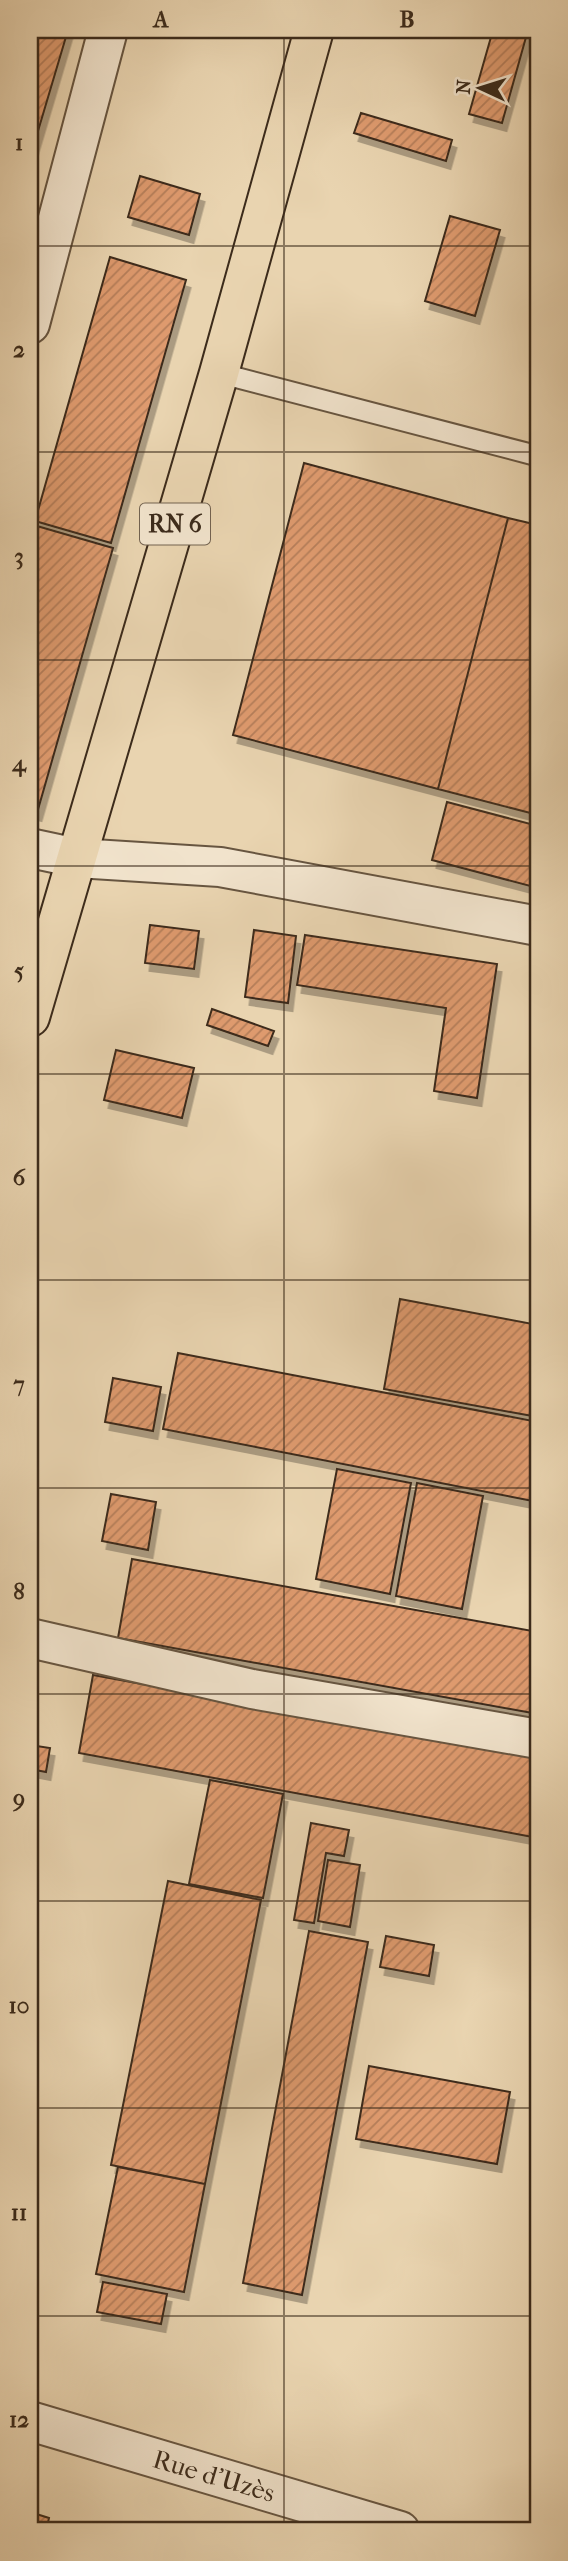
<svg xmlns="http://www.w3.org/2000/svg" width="568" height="2561" font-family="'IM FELL French Canon',serif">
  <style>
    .building { fill: url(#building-hatch); stroke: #3c2b1b; stroke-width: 2; filter: url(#shadow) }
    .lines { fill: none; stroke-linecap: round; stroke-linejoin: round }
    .service-casing { stroke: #675540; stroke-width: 23 }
    .minor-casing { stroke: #675540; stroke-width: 42 }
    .primary-casing { stroke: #3c2b1b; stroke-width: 42 }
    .service { stroke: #f1e3cc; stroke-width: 19 }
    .minor { stroke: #f1e3cc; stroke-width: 38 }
    .primary { stroke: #e9d4b0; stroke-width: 38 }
    .grid { fill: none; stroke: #3c2b1b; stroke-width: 2; stroke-opacity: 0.55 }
    .labels { text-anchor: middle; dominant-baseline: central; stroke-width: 5; stroke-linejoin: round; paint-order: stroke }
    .shield { fill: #f1e3cc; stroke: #726250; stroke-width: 2 }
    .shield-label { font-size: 24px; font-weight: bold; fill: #3c2b1b }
    .street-label { font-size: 26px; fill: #3c2b1b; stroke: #f1e3cc }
    .neatline { fill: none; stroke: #3c2b1b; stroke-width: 2.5 }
    .grid-label { font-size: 23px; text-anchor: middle; font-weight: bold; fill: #3c2b1b }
  </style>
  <defs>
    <pattern id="building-hatch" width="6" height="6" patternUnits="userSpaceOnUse" patternTransform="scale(1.75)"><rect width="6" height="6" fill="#de9a6e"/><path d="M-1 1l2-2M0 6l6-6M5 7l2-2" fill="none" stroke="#b57e5a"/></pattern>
    <filter id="shadow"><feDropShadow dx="4.5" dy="8" stdDeviation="0" flood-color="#0004"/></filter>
  </defs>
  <rect width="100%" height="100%" fill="#e9d4b0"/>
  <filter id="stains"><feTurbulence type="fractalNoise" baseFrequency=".00286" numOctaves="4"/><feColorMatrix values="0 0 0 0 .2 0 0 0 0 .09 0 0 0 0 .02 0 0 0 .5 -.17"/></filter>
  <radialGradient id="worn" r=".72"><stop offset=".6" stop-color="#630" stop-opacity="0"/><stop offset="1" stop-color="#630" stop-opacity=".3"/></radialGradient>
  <path class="building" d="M30,30H68L30,158Z
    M493,30H528L502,123L469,114Z
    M361,113L452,140L446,161L354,133Z
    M140,176L200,194L189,235L128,217Z
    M450,216L500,230L475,316L425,301Z
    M110,257L186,280L111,543L35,521Z
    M304,463L508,518L438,789L233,735Z
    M508,518L538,525V815L438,789Z
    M30,524L113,548L37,813L30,811Z
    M447,802L538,826V888L432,860Z
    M150,925L199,931L194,969L145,963Z
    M254,930L296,936L288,1003L245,997Z
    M305,935L497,964L477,1098L434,1091L446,1008L297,985Z
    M212,1009L274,1031L268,1046L207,1025Z
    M116,1050L194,1068L182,1118L104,1100Z
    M400,1299L538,1325V1417L384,1389Z
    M178,1353L538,1422V1502L163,1429Z
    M113,1378L161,1387L153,1431L105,1422Z
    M337,1469L411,1483L390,1594L316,1579Z
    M417,1483L483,1496L462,1609L396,1596Z
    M111,1494L156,1502L148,1550L102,1541Z
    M132,1559L538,1632V1714L118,1638Z
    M93,1675L538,1757V1838L79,1753Z
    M30,1745L50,1748L46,1772L30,1769Z
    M210,1780L283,1794L263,1898L189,1884Z
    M311,1823L349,1830L344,1856L326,1853L314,1923L294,1920Z
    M328,1860L360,1865L350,1927L318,1921Z
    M168,1881L261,1900L205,2184L111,2165Z
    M309,1931L368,1942L302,2295L243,2283Z
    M386,1936L434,1945L429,1976L380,1967Z
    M369,2066L510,2092L497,2164L356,2139Z
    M118,2167L205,2184L184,2292L96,2274Z
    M103,2282L167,2294L161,2324L97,2312Z
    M30,2512L49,2518L46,2531H30Z"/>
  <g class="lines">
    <g class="service-casing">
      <path id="service" d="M219,373L538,456"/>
    </g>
    <g class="minor-casing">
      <g id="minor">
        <path d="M30,324L108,30"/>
        <path d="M30,848L77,858L220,867L538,926"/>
        <path d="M30,1638L252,1689L538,1739"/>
        <path id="s1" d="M30,2421L400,2531"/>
      </g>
    </g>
    <g class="primary-casing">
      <path id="primary" d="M30,1017L219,373L314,30"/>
    </g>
    <use href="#service" class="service"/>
    <use href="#minor" class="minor"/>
    <use href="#primary" class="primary"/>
  </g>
  <path class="grid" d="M284,30V2531M30,246H538M30,452H538M30,660H538M30,866H538M30,1074H538M30,1280H538M30,1488H538M30,1694H538M30,1901H538M30,2108H538M30,2316H538"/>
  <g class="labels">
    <rect class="shield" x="140" y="503.5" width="70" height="41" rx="5"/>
    <g class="shield-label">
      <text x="175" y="524">RN 6</text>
    </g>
    <g class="street-label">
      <text stroke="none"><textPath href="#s1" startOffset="192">Rue d'Uzès</textPath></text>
    </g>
  </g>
  <rect width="568" height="2561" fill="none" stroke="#e9d4b0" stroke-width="77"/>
  <g transform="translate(480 88) rotate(274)" stroke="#f1e3cc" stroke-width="5" paint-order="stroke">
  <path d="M0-5L12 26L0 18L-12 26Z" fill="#3c2b1b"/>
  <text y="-10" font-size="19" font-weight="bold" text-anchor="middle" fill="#3c2b1b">N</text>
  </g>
  <rect x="38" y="38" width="492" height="2484" class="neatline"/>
  <g class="grid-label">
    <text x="161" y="27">A</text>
    <text x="407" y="27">B</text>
    <text x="19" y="150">1</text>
    <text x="19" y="357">2</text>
    <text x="19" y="564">3</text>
    <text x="19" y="771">4</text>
    <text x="19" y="978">5</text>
    <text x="19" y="1185">6</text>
    <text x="19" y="1392">7</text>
    <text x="19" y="1599">8</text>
    <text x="19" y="1806">9</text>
    <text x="19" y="2013">10</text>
    <text x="19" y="2220">11</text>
    <text x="19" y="2427">12</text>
  </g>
  <rect width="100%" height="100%" filter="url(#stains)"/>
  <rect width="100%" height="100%" fill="url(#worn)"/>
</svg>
